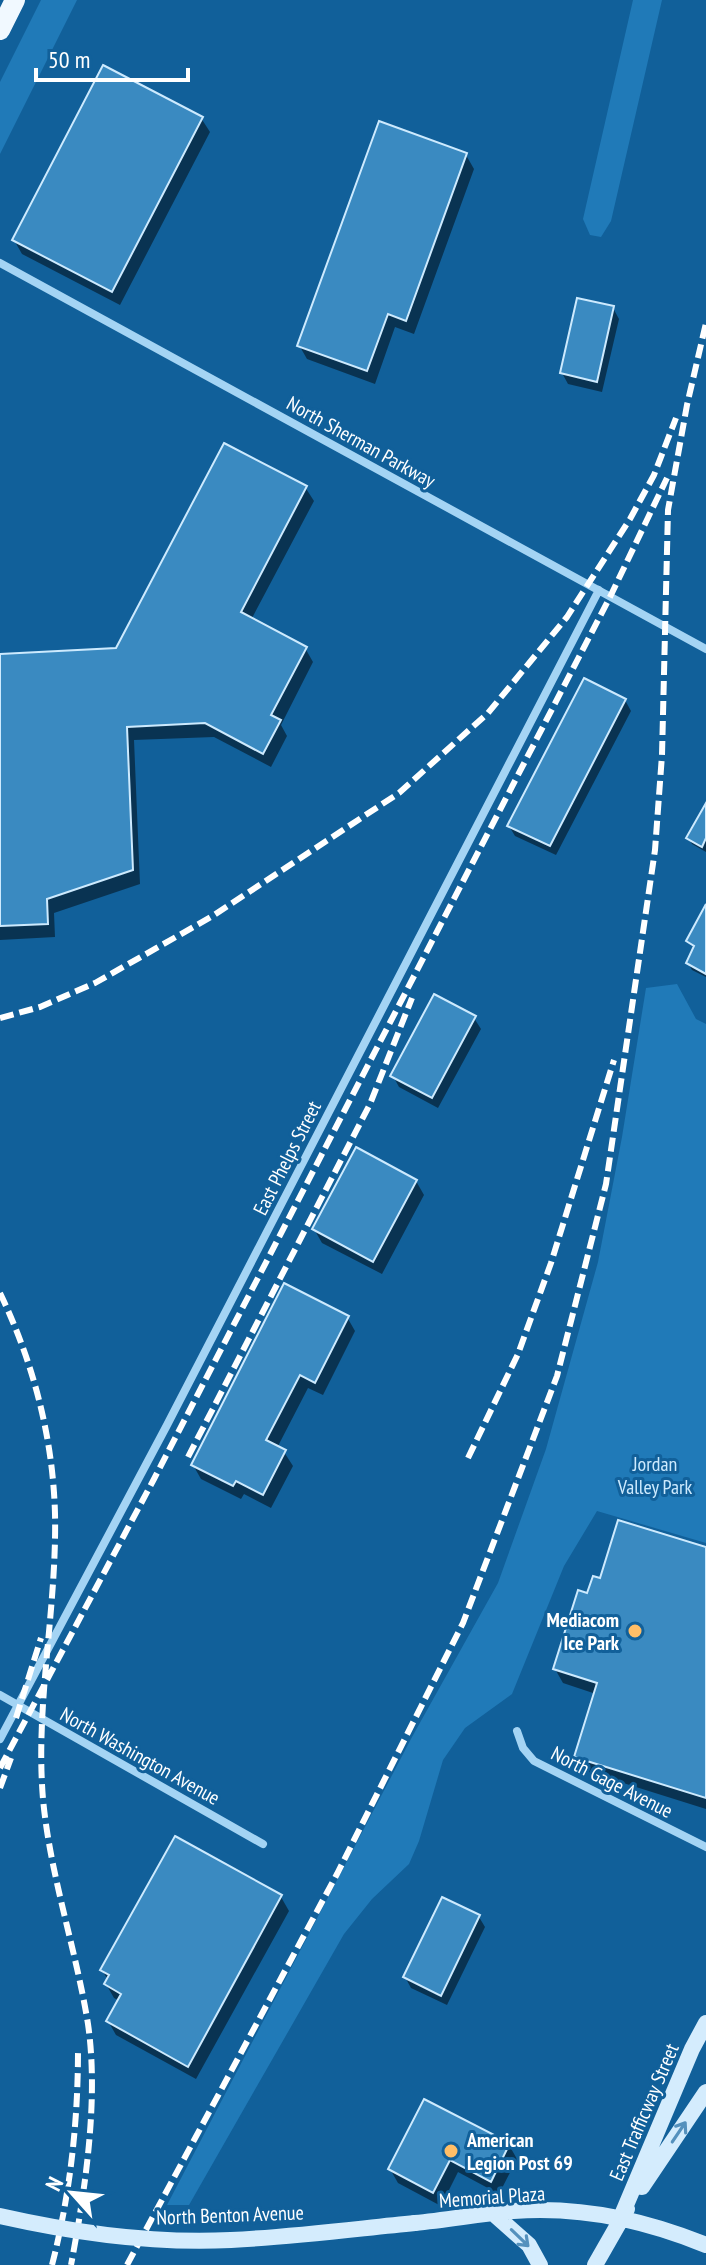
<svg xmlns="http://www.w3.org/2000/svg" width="706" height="2265" font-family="'PT Sans Narrow',sans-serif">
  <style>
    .green { fill: #207ab8 }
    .shadow { fill: #0007 }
    .building { fill: #3a8ac1; stroke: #cdeafe; stroke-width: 2 }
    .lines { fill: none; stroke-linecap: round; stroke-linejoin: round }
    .street { stroke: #a4d4f4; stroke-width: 8 }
    .secondary { stroke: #d4ecfd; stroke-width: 16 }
    .primary { stroke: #f1f9ff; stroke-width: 20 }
    .rail { stroke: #fff; stroke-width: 6; stroke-dasharray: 14 6; stroke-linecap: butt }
    .secondary-bridge { stroke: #d4ecfd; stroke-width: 16 }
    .oneway { stroke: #5591bd }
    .poi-dot { fill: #ffbe67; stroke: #11609a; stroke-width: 3 }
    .labels { text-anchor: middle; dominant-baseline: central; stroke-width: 6; stroke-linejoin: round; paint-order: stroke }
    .street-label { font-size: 20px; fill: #fff; stroke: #11609a }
    .park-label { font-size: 20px; fill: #cdeafe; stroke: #11609a }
    .poi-label { font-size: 20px; font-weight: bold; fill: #fff; stroke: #11609a; text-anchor: end }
  </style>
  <rect width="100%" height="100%" fill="#11609a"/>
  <path class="green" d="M41,0H77L0,154V82Z
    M633,0H662L611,221L601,237L590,235L583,219Z
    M677,984L696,1019L706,1024V1543L597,1511L564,1566L512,1694L465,1728L443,1760L419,1841L409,1864L372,1899L344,1934L189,2205H167L412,1737L498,1583L546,1449L598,1262L622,1137L646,988Z"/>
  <path class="shadow" d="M201,118L210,132L120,305L22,254L14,240Z
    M466,155L474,169L414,334L395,327L375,384L307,359L299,345Z
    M613,308L619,319L602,392L568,384L562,373Z
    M305,487L314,501L251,620L305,648L313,662L281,725L287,736L271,767L214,737L134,740L140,884L54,913L55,937L0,940V656L118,650Z
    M625,700L631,711L556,855L515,836L509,826Z
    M706,807V852L692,844L688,838Z
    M706,908V977L692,970L688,963L695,949L688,941Z
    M474,1018L481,1029L438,1108L399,1087L393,1076Z
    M416,1181L424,1195L382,1274L322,1243L314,1229Z
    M347,1317L355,1331L323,1395L308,1388L277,1448L284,1452L293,1466L271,1508L244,1494L241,1499L201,1479L193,1465Z
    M706,1549V1809L585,1771L577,1757L596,1694L563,1683L555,1669L588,1595L601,1581Z
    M281,1897L289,1911L196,2079L116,2035L108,2021L120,2001L114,1998L106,1984L108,1980L102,1970Z
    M479,1917L485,1927L447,2005L411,1988L405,1977Z
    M509,2145L517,2159L499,2194L458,2172L441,2206L398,2183L390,2169Z"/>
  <path class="building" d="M103,65L203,117L112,292L12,240Z
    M379,121L467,153L406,321L388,314L367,371L297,346Z
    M577,298L614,306L597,382L560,373Z
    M224,443L307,486L241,612L307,647L271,715L281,720L263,754L205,723L127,727L133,870L47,899L48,924L0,926V654L116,648Z
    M584,678L626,699L550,846L507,826Z
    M706,803V838L702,847L686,838Z
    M706,904V974L686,963L694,946L686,941Z
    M434,994L476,1016L432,1098L390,1076Z
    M356,1147L417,1180L373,1262L312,1229Z
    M284,1283L349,1316L315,1383L300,1375L266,1440L286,1450L263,1495L236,1481L233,1486L191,1465Z
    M618,1520L706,1547V1798L574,1757L597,1683L553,1669L578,1590L587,1593L593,1576L600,1578Z
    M175,1836L282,1895L188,2067L106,2021L121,1994L104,1984L109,1975L100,1970Z
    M442,1897L480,1915L441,1996L403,1977Z
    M424,2099L510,2143L491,2182L450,2160L433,2193L388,2169Z"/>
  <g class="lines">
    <path class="street" d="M0,263L706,649
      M0,1695L263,1844
      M517,1731L523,1748L534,1761L706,1847
      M0,1739L166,1427L599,590"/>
    <path class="secondary" d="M642,2187L706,2092
      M495,2215L529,2245L540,2265
      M621,2217L692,2049L706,2023
      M415,2223C447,2220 480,2214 513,2211C579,2206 645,2220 706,2245
      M595,2265L627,2209"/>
    <path class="primary" d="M0,30L15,0"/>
    <path class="rail" d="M0,1018L40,1007L95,983L211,917L399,793L488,713L567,617L630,519L654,475L676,418
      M0,1293C33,1362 53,1437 55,1514C57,1609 35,1704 43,1799C50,1875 76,1949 88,2024C99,2100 85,2191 71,2265
      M188,1457L370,1104L412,998
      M468,1458L518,1354L551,1263L614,1060
      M16,1718L41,1638
      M0,1768L154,1479L610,597L667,478
      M0,1788L11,1758
      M52,2265C70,2195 78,2123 78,2051
      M127,2265L337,1874L463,1623L557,1376L606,1184L655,850L662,755L668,510L687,405L706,323"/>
    <path class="secondary-bridge" d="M0,2216C75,2233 154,2244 231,2240C292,2237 354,2229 415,2223"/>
  </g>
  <defs><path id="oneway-shaft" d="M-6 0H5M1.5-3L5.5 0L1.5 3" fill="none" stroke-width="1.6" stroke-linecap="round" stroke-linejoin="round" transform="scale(2)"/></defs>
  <g class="oneway">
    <use href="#oneway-shaft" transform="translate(679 2132) rotate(-56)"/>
    <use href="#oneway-shaft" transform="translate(520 2238) rotate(44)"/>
  </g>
  <g class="poi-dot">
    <circle cx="635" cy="1631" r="8"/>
    <circle cx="451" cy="2151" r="8"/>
  </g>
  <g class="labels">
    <g class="street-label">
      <text transform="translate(361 442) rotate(29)">North Sherman Parkway</text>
      <text transform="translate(287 1158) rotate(-63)">East Phelps Street</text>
      <text transform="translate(140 1756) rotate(29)">North Washington Avenue</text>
      <text transform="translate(612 1782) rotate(27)">North Gage Avenue</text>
      <text transform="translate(644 2112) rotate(-67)">East Trafficway Street</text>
      <text transform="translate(492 2197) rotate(-4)">Memorial Plaza</text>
      <text transform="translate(230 2215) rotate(-2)">North Benton Avenue</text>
    </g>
    <g class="park-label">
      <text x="655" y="1464">Jordan<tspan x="655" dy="23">Valley Park</tspan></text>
    </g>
    <g class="poi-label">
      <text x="619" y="1620">Mediacom<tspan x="619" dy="23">Ice Park</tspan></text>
      <text x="467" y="2140" text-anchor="start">American<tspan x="467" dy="23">Legion Post 69</tspan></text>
    </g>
  </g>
  <g transform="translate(72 2193) rotate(297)" stroke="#11609a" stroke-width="6" paint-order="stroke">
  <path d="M0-6L14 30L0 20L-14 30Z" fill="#ffffff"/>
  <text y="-12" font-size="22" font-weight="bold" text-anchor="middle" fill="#ffffff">N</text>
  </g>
  <path d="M36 68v12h152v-12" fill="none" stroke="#ffffff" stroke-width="4"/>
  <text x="48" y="68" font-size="24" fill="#ffffff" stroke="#11609a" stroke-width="6" paint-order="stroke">50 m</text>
</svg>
